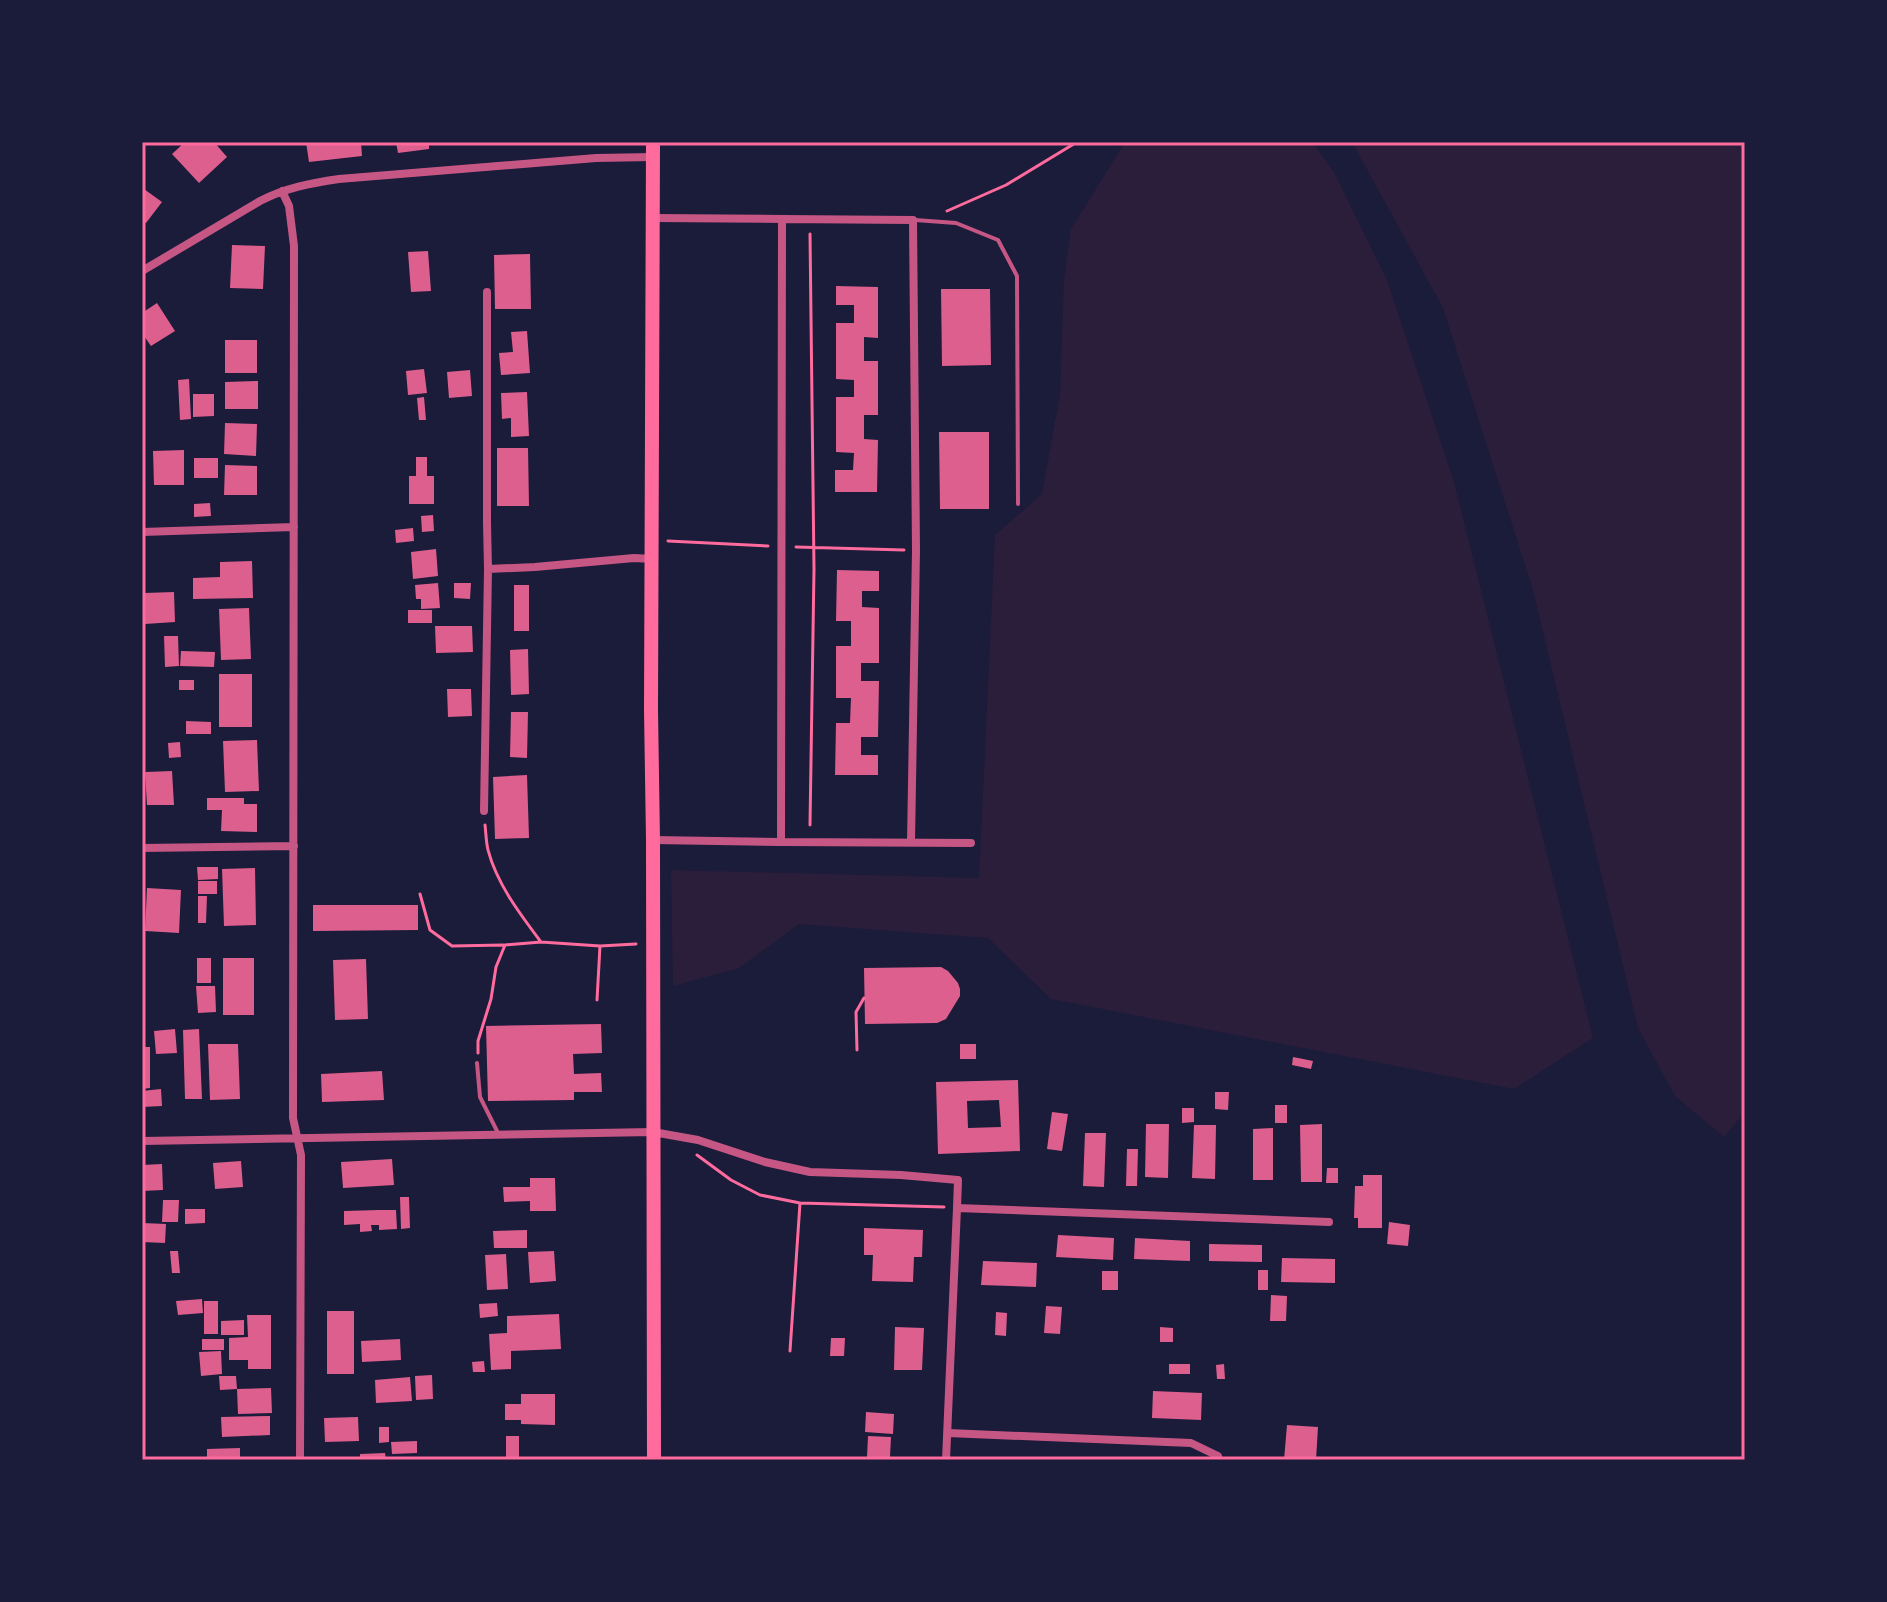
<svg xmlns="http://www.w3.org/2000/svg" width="1887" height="1602" font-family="'Crimson Pro',serif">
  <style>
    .green { fill: #2a1e3b }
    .building { fill: #dd5f8e; fill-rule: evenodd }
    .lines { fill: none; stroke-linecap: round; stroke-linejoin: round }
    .path { stroke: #ff6b9d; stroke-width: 3 }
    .service { stroke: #c65784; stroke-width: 4 }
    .minor { stroke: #c65784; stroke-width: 8 }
    .primary { stroke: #ff6b9d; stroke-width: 14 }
    .neatline { fill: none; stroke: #ff6b9d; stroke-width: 3 }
  </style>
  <rect width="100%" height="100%" fill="#1b1b3a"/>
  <path class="green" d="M1125,142H1312L1334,172L1387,280L1454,482L1593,1038L1514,1089L1051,999L988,938L799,924L739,968L673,986L671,870L979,878L995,535L1042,494L1060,394L1064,280L1071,229Z
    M1352,142H1745V1112L1724,1137L1675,1096L1638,1028L1533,590L1443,308Z"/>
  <path class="building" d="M185,142H214L227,157L199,183L172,154Z
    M306,142H361L362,156L309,162Z
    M396,142H429V149L398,153Z
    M144,189L162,202L146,223L142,220V191Z
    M232,245L265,246L263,289L230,288Z
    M428,251L431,291L411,292L408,252Z
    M530,254L531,309H495L494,255Z
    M836,286L878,287V338L864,337V361H878V415H864V439L878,440L877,492H835V470H853L854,453L836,452V397H854V380L836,379V323H854V305H836Z
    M941,289H990L991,365L942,366Z
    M157,303L175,331L151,346L142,333V313Z
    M527,331L530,373L501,375L499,353L513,352L511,332Z
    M225,340H257V373H225Z
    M424,369L427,393L408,395L406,371Z
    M470,370L472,396L449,398L447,372Z
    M189,379L191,419L180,420L178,380Z
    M258,381V409H225V382Z
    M527,392L529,436L511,437V418L502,419L501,393Z
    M193,394H214V416L193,417Z
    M424,397L426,420H419L417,398Z
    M225,423L257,424L256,456L224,454Z
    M939,432H989V509H940Z
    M497,448H528L529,506H497Z
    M184,450V485H154L153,451Z
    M416,457H427V476H434V504H409V476H416Z
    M194,458H218V478H194Z
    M225,465L257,466V495H224Z
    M210,503L211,516L194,517V504Z
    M433,515L434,531L422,532L421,516Z
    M413,528L414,541L396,543L395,530Z
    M436,549L438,576L413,579L411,552Z
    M252,561L253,598L193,599V578L220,577V562Z
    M837,570L879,571V591H862V607L879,608V663H861V681H879L878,737H861V755H878V775H835L836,723H850L851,698H836V646H851V621H836Z
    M438,583L440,608L421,609V599H416L415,585Z
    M454,583H471L470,599L454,598Z
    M514,585H529V631H514Z
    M174,592L175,622L145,624L144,593Z
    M249,608L251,659L221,660L219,609Z
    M408,610H432V623H408Z
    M435,626H472L473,652L436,653Z
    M164,636H178L179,666L165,667Z
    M528,649L529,694L511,695L510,650Z
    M181,651L215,652L214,667L180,666Z
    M219,674H252V727H219Z
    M179,680H194V690H179Z
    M447,689H471L472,716L448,717Z
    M511,712H528L527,758L510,757Z
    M186,721L211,722V734H186Z
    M257,740L259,791L225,792L223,741Z
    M180,742L181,757L169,758L168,743Z
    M172,771L174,805H147L145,772Z
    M527,775L529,838L495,839L493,777Z
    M207,798H244V804H257V832L221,831L222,810H207Z
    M197,867H218V879L198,880Z
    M255,868L256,925L224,926L222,869Z
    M198,881H217V894H198Z
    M147,888L181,890L179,933L145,931Z
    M198,896H207L206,923H198Z
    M313,905H418V930L313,931Z
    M197,958H211V983H197Z
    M223,958H254V1015H223Z
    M366,959L368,1019L335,1020L333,960Z
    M941,967L948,971L958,983L960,989V996L946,1019L937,1023L865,1024L864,968Z
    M196,986H215L216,1012L198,1013Z
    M601,1024L602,1053L573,1054L574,1074L601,1073L602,1092H574V1100L488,1101L486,1026Z
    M175,1029L177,1053L156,1054L154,1031Z
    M199,1029L202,1099H185L183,1030Z
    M208,1044H238L240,1099L210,1100Z
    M960,1044H976V1059H960Z
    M142,1047H150V1088L142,1089Z
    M1293,1057L1313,1061L1311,1069L1292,1065Z
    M382,1071L384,1100L322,1102L321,1074Z
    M1018,1080L1020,1151L938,1154L936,1082ZM999,1100L1001,1127L968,1128L967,1101Z
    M161,1089L162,1106L142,1107V1091Z
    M1215,1092H1229L1228,1110L1215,1109Z
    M1275,1105H1287V1123H1275Z
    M1182,1108H1194V1122L1182,1123Z
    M1052,1112L1068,1114L1062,1151L1047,1149Z
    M1146,1124H1169L1168,1178L1145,1177Z
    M1322,1124V1182H1301L1300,1125Z
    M1194,1125H1216L1215,1179L1192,1178Z
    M1273,1128V1180H1253V1129Z
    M1085,1133H1106L1104,1187L1083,1186Z
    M1127,1149H1138L1137,1186H1126Z
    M392,1159L394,1185L343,1188L341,1162Z
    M241,1161L243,1187L215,1189L213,1163Z
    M162,1164L163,1190L142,1191V1165Z
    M1327,1168H1338V1183H1326Z
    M1363,1175H1382V1228H1358V1218H1354L1355,1186H1363Z
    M530,1178H555L556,1211H530V1201L504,1202L503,1187H530Z
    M400,1197H409L410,1228L401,1229Z
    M163,1200H179L178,1222H162Z
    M185,1209H205V1223L185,1224Z
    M379,1210H396L397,1229L379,1230V1225H371L372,1231L360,1232V1224L344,1225V1211Z
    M1389,1222L1410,1225L1408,1246L1387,1244Z
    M142,1223L166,1224L165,1243L142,1242Z
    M864,1228L923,1230L922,1257H914L913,1282L872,1281L873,1255H864Z
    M527,1230V1248H494L493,1231Z
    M1058,1235L1114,1238L1113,1260L1056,1257Z
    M1135,1238L1190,1241V1261L1134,1259Z
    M1209,1244L1262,1245V1262L1209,1261Z
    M170,1251H178L180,1273H172Z
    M554,1251L556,1281L530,1283L528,1252Z
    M506,1254L508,1289L487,1290L485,1255Z
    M1282,1258L1335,1259V1283L1281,1282Z
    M983,1261L1037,1263L1036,1287L981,1285Z
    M1258,1270H1268V1290H1258Z
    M1102,1271H1118V1290H1102Z
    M1271,1295L1287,1296L1286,1321H1270Z
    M202,1299L203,1313L178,1315L176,1301Z
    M204,1301H218V1334H204Z
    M497,1303L498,1316L480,1318L479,1304Z
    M1046,1306L1062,1307L1060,1334L1044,1333Z
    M327,1311H354V1374H327Z
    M996,1312L1007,1313L1006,1336L995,1335Z
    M559,1314L561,1349L511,1351V1369L491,1370L489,1334L507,1333V1316Z
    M247,1315H271V1369H248V1360H229V1338L248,1337Z
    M244,1320V1335H221V1321Z
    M895,1327L924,1328L922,1370H894Z
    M1160,1327L1173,1328V1342H1160Z
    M831,1338H845L844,1356H830Z
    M202,1339H224V1350H202Z
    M400,1339L401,1360L362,1362L361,1341Z
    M221,1351L222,1374L201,1376L199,1352Z
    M484,1361L485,1372H473L472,1362Z
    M1169,1364H1190V1374H1169Z
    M1224,1364L1225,1379H1217L1216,1365Z
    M432,1375L433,1399L416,1400L415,1376Z
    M219,1376H236L237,1389L271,1388L272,1413L238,1414L237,1389L220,1390Z
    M410,1377L412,1401L376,1403L375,1380Z
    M1153,1391L1202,1393L1201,1420L1152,1418Z
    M521,1394H555V1425L521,1424V1420H505V1404H521Z
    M866,1412L894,1414L893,1434L865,1432Z
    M270,1416V1435L222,1437L221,1417Z
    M358,1417L359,1441L325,1442L324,1418Z
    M1287,1425L1318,1427L1316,1460H1284Z
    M379,1427H389V1442L379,1443Z
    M506,1436H519V1460H506Z
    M868,1436L891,1437L890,1457H867Z
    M417,1441V1453L392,1454L391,1442Z
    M240,1448V1460H207V1449Z
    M385,1453L386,1460H360V1454Z"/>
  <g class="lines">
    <path class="path" d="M947,211L1006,185L1077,142
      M810,234L814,569L810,825
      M668,541L768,546
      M796,547L904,550
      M485,825C486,833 486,842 488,850C497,884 520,914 541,942
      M420,894L430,930L452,946L503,945
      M597,1000L600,946
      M857,1050L856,1012L864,998
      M478,1053V1041L491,999L496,967L505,945L541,942L600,946L636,944
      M697,1155L731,1180L760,1195L800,1203L790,1351
      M800,1203L944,1207"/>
    <path class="service" d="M915,220L956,223L998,240L1017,276L1018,504
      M477,1063L480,1097L498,1133"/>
    <path class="minor" d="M282,191L289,206L294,246L293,1118L301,1155L300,1460
      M782,219L913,220L916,550L911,842
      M142,271L260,201C285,188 311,183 339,179L596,158L653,157
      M142,532L294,527
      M488,569L535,567L634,558L653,559
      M484,811L488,569L487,523V292
      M653,840L781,842L782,219L653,218
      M781,842L971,843
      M142,848L294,846
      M142,1141L653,1132L698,1140L765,1162L810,1172L901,1175L958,1180L957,1208L1329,1222
      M948,1433L1191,1443L1218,1456L1219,1460
      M946,1460L957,1208"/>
    <path class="primary" d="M653,142L651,710L653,840L654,1460"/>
  </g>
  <rect width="1887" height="1602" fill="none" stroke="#1b1b3a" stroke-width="288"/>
  <rect x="144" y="144" width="1599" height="1314" class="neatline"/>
</svg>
